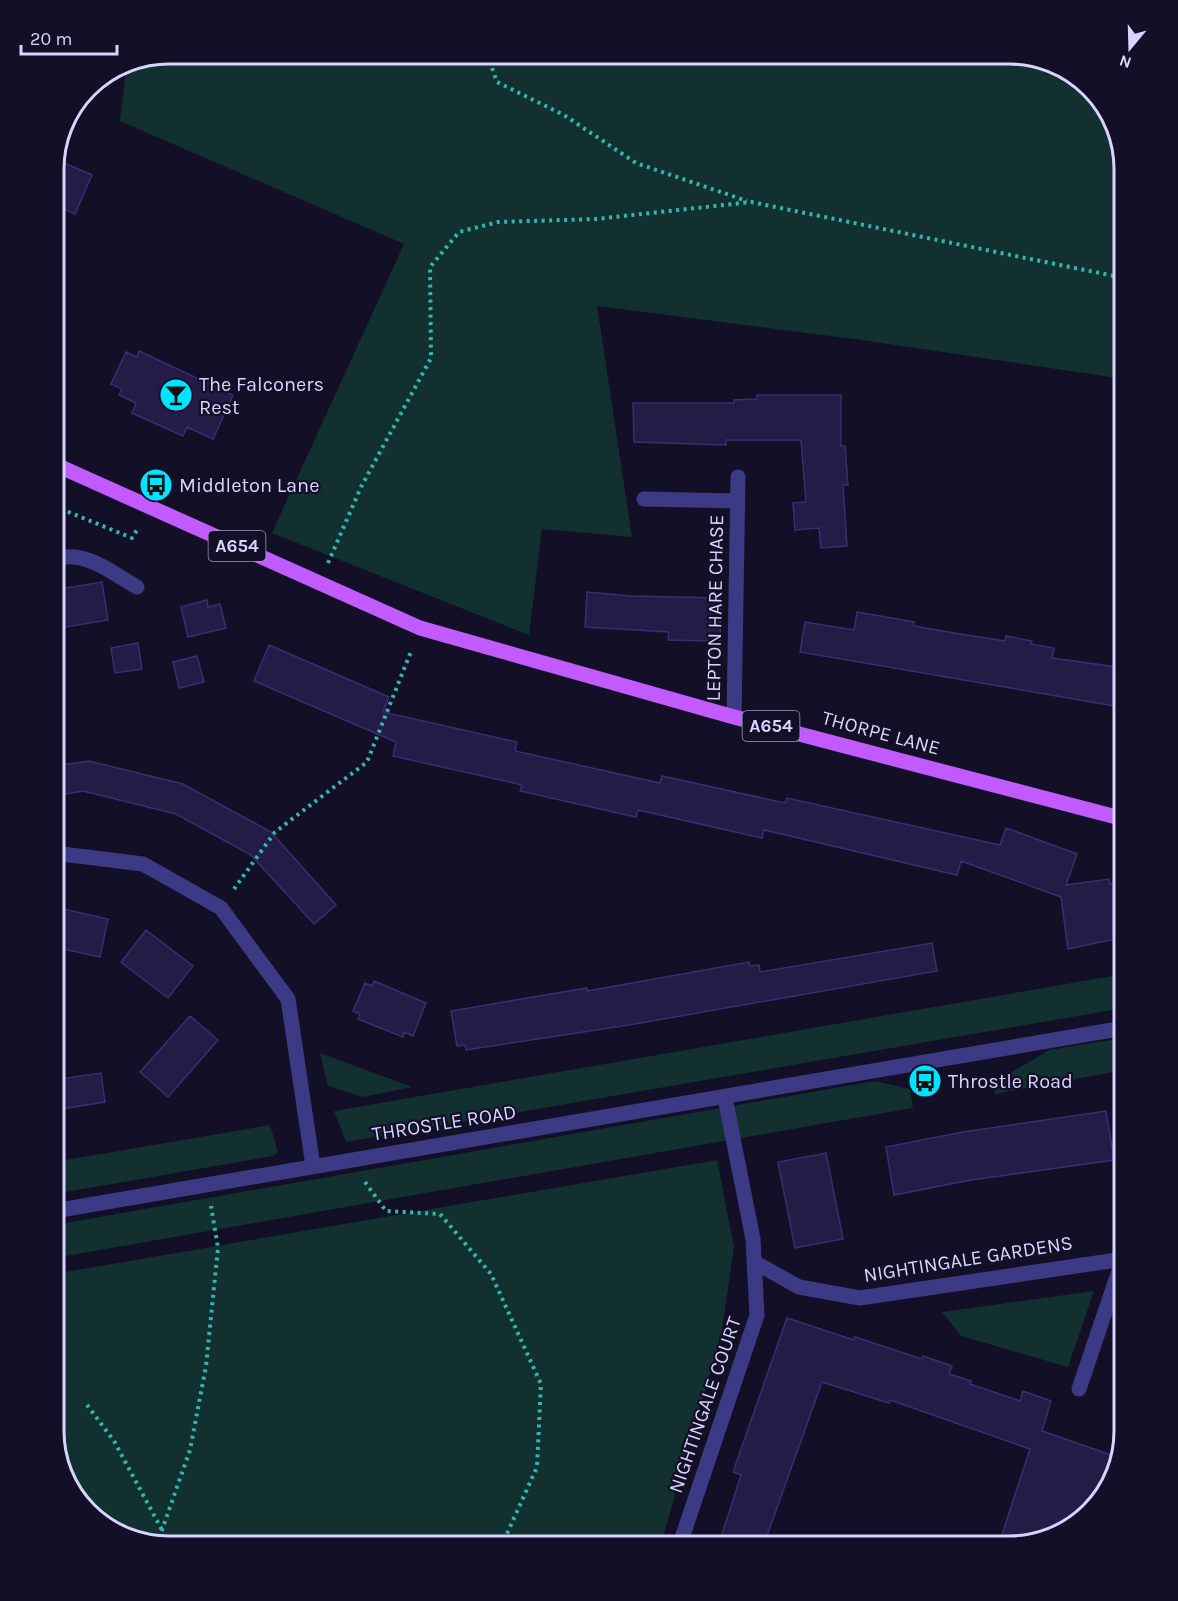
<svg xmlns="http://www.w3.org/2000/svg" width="1178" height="1601" font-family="Karla,sans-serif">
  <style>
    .green { fill: #12302f }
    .building { fill: #241b47; stroke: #3b2d73; stroke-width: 1.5 }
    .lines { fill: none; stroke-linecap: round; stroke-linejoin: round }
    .path { stroke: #2fb8b0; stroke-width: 4; stroke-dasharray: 3 4.5; stroke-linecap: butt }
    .minor { stroke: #3d3a85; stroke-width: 15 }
    .major { stroke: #c25bff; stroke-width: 15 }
    .labels { text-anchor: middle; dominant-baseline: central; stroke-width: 4.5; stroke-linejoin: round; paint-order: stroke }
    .shield { fill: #130f26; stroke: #9e99be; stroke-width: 1.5 }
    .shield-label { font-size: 18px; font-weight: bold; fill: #d9d4ff }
    .poi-label { font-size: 20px; fill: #d9d4ff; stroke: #130f26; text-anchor: start }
    .street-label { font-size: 20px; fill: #d9d4ff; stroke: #130f26 }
    .rim { fill: none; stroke: #d9d4ff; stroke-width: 3 }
  </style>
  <rect width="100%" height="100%" fill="#130f26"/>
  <path class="green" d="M169,54H1016L1067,70L1108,111L1124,169V379L862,340L597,306L632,537L542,529L529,635L272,533L404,244L120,121L126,70Z
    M1124,974V1008L346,1142L334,1111Z
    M1124,1038V1070L995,1094L992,1077L1007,1075L1049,1050Z
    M320,1053L412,1087L363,1097L328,1086Z
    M875,1081L910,1089L913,1108L54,1258V1225Z
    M270,1125L278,1152L273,1156L54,1194V1162Z
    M717,1160L734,1247L721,1336L660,1547H162L111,1531L70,1490L54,1432V1274Z
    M1094,1291L1068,1367L961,1336L942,1312Z"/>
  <path class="building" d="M55,159L92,175L75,214L54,205Z
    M139,351L233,395L213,439L187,427L183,436L132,413L136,403L119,395L122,389L111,384L126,352L137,357Z
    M757,395H841V446H845L848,485H843L847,546L821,548L819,528L795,530L793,503L806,502L801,440H726V445L634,442L633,403H734V400L757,399Z
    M102,582L108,620L60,628L54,590Z
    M587,592L630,596L721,598L720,641L668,640L669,632L585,627Z
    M207,600L208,607L220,604L226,628L188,637L181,607Z
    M857,612L914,622V626L960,634L1005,641L1006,636L1032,641L1031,644L1054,648L1052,658L1124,668L1121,707L800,652L805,622L854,630Z
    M138,643L142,669L115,673L111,648Z
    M269,645L389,697L383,712L517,742L515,751L660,783L662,776L785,803L787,798L1000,845L1006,828L1077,854L1066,885L1109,879L1110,884L1124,882V937L1068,949L1061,897L961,861L957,875L764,830L762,838L638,810L636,817L520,791L522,785L393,756L396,742L254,681Z
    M197,656L204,682L179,688L173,662Z
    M89,761L183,784L271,832L336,905L314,924L251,855L176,814L83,791L54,796V766Z
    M54,907L108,919L100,957L54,947Z
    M146,930L193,966L168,998L121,962Z
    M932,943L937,971L629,1025L466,1050L465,1045L457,1046L451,1011L587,988V991L749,962L750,966L759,965L760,972Z
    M374,981L426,1003L413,1036L404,1032L403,1037L358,1019L360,1014L353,1011L365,983L372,986Z
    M190,1016L218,1040L168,1097L140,1072Z
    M101,1073L105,1102L54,1110V1080Z
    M1106,1111L1114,1160L971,1180L894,1195L886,1147L963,1132Z
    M826,1153L843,1239L795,1248L778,1162Z
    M787,1318L854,1340L855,1337L922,1359L923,1356L952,1366L949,1374L971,1381L970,1384L1020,1401L1023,1391L1051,1401L1042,1431L1117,1457L1108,1490L1067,1531L1009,1547H998L1030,1449L890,1400L889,1403L822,1382L763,1547H718L741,1475L733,1472Z"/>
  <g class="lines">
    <path class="path" d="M487,54L497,82L564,115L636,163L747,201
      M54,506L132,538L138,528
      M328,563L361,487L431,358L430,267L459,232L498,222L596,219L751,202L1124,278
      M234,889L275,832L367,762L412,649
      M365,1182L386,1211L440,1214L491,1274L541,1384L537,1467L501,1547
      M87,1405L114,1441L162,1530
      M154,1544L162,1530L190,1450L206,1366L218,1248L211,1206"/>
    <path class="minor" d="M644,499L738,501
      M54,559C85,549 112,573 137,587
      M734,717L738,477
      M54,853L143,864L221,908L288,999L313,1166
      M54,1211L1124,1028
      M754,1262L799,1287L860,1298L1124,1259
      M1079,1389L1123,1259
      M679,1547L757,1315L753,1239L725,1098"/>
    <path class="major" d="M54,464L420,628L734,717L1124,819"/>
  </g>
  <defs>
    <g id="bar-disc" transform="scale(1.725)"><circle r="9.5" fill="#00e5ff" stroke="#130f26"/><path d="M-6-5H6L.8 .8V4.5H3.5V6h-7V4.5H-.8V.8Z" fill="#111"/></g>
    <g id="bus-disc" transform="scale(1.725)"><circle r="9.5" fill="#00e5ff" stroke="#130f26"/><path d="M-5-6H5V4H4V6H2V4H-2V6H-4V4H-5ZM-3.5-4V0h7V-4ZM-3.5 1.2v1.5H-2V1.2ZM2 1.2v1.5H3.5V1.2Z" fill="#111"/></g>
  </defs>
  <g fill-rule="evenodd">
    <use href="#bar-disc" x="176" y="395"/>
    <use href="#bus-disc" x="156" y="485"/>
    <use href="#bus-disc" x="925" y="1081"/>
  </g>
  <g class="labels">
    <g class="shield">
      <rect x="208.5" y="531" width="57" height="30" rx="4.5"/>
      <rect x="742.5" y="711" width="57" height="30" rx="4.5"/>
    </g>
    <g class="shield-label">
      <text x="237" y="546">A654</text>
      <text x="771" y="726">A654</text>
    </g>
    <g class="poi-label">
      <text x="199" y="384">The Falconers<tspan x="199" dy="23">Rest</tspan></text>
      <text x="179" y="485">Middleton Lane</text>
      <text x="948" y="1081">Throstle Road</text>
    </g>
    <g class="street-label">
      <text transform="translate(715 608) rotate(-89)">LEPTON HARE CHASE</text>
      <text transform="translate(881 733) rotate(15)">THORPE LANE</text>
      <text transform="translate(444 1123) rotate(-9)">THROSTLE ROAD</text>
      <text transform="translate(968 1259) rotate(-9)">NIGHTINGALE GARDENS</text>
      <text transform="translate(705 1405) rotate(-71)">NIGHTINGALE COURT</text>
    </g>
  </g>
  <path d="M0 0H1178V1601H0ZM169 64H1009A105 105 0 0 1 1114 169V1431A105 105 0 0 1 1009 1536H169A105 105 0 0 1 64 1431V169A105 105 0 0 1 169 64Z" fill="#130f26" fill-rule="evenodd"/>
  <path class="rim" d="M169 64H1009A105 105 0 0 1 1114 169V1431A105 105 0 0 1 1009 1536H169A105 105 0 0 1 64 1431V169A105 105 0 0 1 169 64Z"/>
  <g transform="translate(1130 48) rotate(199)" stroke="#130f26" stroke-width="4.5" paint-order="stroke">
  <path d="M0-4.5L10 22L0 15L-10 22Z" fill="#d9d4ff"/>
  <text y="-9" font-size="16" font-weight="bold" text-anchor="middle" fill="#d9d4ff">N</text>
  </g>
  <path d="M21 45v9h96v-9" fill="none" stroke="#d9d4ff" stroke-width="3"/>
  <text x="30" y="45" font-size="18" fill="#d9d4ff" stroke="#130f26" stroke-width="4.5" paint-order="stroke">20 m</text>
</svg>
